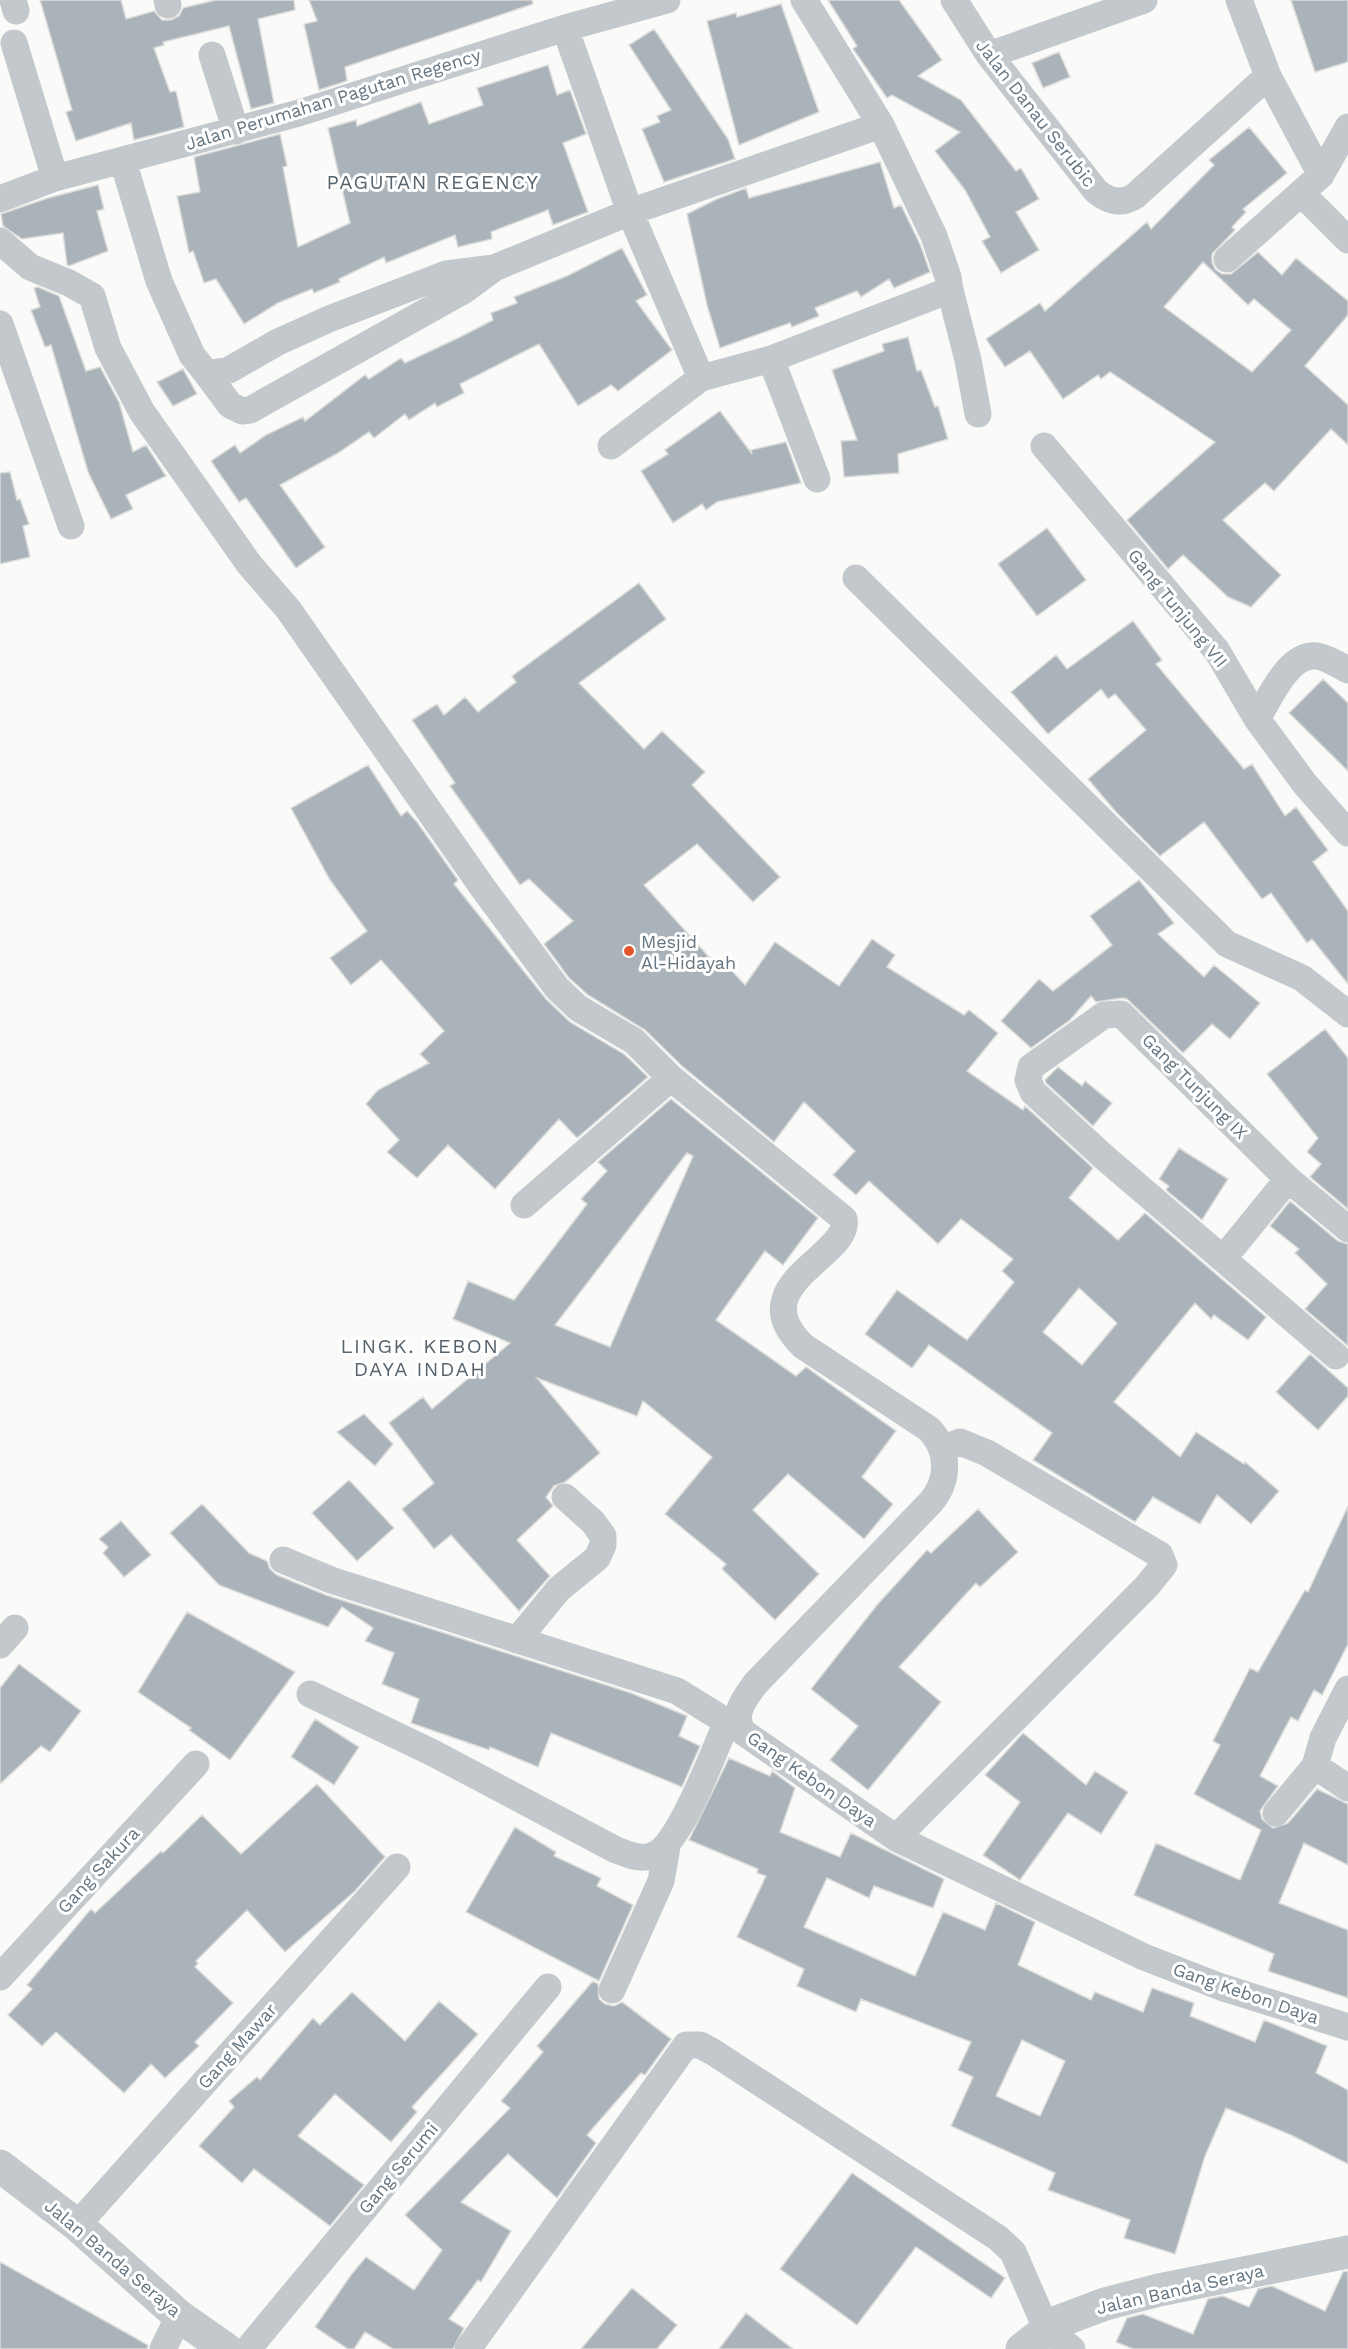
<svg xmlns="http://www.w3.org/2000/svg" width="1348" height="2349" font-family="'Work Sans',sans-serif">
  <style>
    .building { fill: #aab3b9; stroke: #dcdcda; stroke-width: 1.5; fill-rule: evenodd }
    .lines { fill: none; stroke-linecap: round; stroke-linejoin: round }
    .minor { stroke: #c3c8cc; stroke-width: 27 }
    .tertiary { stroke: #c3c8cc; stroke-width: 33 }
    .poi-dot { fill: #e4572e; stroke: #fff; stroke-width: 2 }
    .labels { text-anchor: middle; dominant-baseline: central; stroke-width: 6; stroke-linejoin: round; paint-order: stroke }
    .street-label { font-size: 18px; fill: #657683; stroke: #fff }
    .poi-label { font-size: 18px; fill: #657683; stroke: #fff; text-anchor: start }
    .neighbourhood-label { font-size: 20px; letter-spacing: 1.5px; fill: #57646e; stroke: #fff }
  </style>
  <rect width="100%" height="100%" fill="#fafaf8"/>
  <path class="building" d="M40,0H121L126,19L154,11L162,20H171L179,16L183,8L216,0H294L295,10L258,19L274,103L251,109L229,26L163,42L164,45L154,48L170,92L176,91L184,127L134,140L131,123L76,141L66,112L72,110Z
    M309,0H532L533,4L345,67L347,81L319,90L304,24L317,21Z
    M828,0H899L942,60L918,76L961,100L1016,171L1021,168L1039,199L1016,212L1039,250L1001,273L982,241L990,237L965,190L935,151L960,132L892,95L887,98L853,49L857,46Z
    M1291,0H1348V62L1315,72Z
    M781,4L819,112L739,145L707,21L736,13L737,17Z
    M654,29L728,139L735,159L664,182L642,129L660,122L657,116L671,110L629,45Z
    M1059,52L1070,77L1043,88L1032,63Z
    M548,65L557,95L570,90L586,134L563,143L588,212L553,225L548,210L491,232L492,239L458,247L455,235L386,263L384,257L339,279L340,282L314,293L312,289L278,303L244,324L216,279L204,283L193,251L189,253L177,196L200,192L194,157L280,134L287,166L283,167L298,247L350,223L328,128L356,120L357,126L421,102L429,124L483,105L477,88Z
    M1249,127L1287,173L1243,209L1246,212L1232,227L1235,230L1212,254V262L1215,269L1222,274H1231L1258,252L1282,275L1296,258L1348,301V315L1305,366L1348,405V445L1331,429L1274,491L1265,483L1223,520L1281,575L1251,607L1228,597L1183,555L1168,569L1127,520L1215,442L1110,372L1101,379L1098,375L1063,399L1030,351L1005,367L986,339L1040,303L1045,311L1147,222L1151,229L1214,165L1209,160ZM1203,262L1248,305L1254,299L1291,330L1252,372L1164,307Z
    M880,162L894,208L901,205L920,244L930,272L894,288L889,279L861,297L857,291L815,308L819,316L792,327L790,323L720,348L707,305L687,214L717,199L746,188L749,198Z
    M98,185L104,209L97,211L108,251L69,266L67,265L63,233L22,239L3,226L1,214L48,198Z
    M622,248L647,295L636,301L672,350L618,391L611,385L578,406L539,344L460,384L464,393L437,407L435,403L409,420L405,414L374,438L369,432L338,453L280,485L325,547L296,568L246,498L239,502L211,461L235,445L240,453L266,435L303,417L305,421L365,375L369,379L401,358L405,363L460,337L493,320L491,313L517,303L514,297L567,276Z
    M38,287L59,296L86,371L100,367L119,402L133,452L146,445L166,476L126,495L133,509L111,519L88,472L51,345L45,347L31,310L40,307L34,288Z
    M908,337L917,371L921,370L935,407L938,406L948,439L898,454L899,473L844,477L841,441L857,440L832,370L884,351L882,344Z
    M183,369L197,394L173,406L157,382Z
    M720,411L752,454L751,450L786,442L801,483L717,502L706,510L702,504L673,523L641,471L668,454L665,450Z
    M10,472L17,500L20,499L29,524L23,526L30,557L0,564V473Z
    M1047,528L1086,580L1037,616L998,564Z
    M639,583L666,619L579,683L644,749L662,731L705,772L692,785L780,877L753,902L697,844L644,885L718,967L724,962L745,985L775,942L839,986L872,939L895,955L887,967L964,1015L969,1010L998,1033L967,1071L1023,1110L1025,1106L1093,1168L1069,1198L1118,1240L1145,1213L1266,1317L1248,1340L1214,1315L1211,1319L1195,1303L1114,1402L1180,1457L1196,1432L1244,1464L1245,1462L1279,1491L1251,1524L1217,1495L1200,1524L1153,1497L1135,1522L1033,1460L1052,1433L929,1345L912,1368L865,1334L897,1290L967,1340L1014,1282L1002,1271L1013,1259L961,1219L938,1244L869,1181L856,1195L833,1175L855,1151L804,1102L774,1142L682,1066L645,1030L588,995L569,978L544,944L573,921L529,879L520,885L450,786L455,783L412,720L437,704L444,715L465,697L478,712L516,682L512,676ZM1079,1288L1117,1323L1082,1365L1043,1332Z
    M1133,621L1162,660L1156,664L1244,769L1252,764L1285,816L1296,807L1328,850L1313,862L1348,911V984L1312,939L1307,943L1271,893L1262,899L1204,822L1160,856L1116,812L1088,779L1146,730L1115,694L1108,699L1101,689L1048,734L1011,692L1056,655L1067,669Z
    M1323,679L1348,703V771L1289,713Z
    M368,765L401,816L407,811L417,822L458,880L454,884L546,999L570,1022L624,1054L648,1077L577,1138L559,1119L495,1189L448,1145L417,1178L387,1152L399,1140L366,1104L378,1090L429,1063L420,1054L444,1031L381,960L351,985L330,958L367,931L330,880L291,808Z
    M1139,880L1174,923L1158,934L1204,977L1214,965L1260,1003L1230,1039L1212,1024L1183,1053L1127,999L1122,998L1096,1002L1091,996L1070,1020L1031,1048L1001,1021L1039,979L1053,991L1112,945L1090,916Z
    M1325,1029L1348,1058V1209L1310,1177L1321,1164L1307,1152L1318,1138L1267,1074Z
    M1058,1067L1082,1086L1085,1081L1112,1103L1093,1126L1046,1083L1045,1080Z
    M671,1099L818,1218L783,1265L765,1251L716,1320L796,1376L806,1367L896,1431L862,1477L893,1504L864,1539L788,1474L753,1510L819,1574L775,1620L722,1569L726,1564L665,1514L712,1457L643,1401L637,1416L537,1378L600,1453L565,1482L554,1486L546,1497L553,1506L517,1540L550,1576L519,1611L451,1535L434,1549L402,1509L434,1483L389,1423L423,1397L432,1409L510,1343L453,1319L468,1281L514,1300L587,1204L581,1199L607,1171L598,1162ZM687,1153L693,1156L610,1347L555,1325Z
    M1179,1148L1228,1179L1202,1220L1166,1190L1169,1186L1159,1179Z
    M1290,1201L1338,1241L1348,1244V1346L1305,1309L1327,1284L1295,1253L1299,1249L1270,1226Z
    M1310,1354L1348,1388V1396L1318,1430L1276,1392Z
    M364,1414L393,1444L375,1466L337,1432Z
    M349,1480L394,1528L357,1561L312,1513Z
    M202,1504L249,1553L267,1561L270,1569L277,1575L326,1595L631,1693L687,1716L679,1736L700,1746L682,1787L551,1733L538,1767L490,1747L489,1750L411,1723L419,1699L382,1684L394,1653L365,1641L373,1628L342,1607L328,1627L219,1585L170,1533Z
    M1348,1506V1644L1322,1695L1314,1690L1298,1721L1291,1717L1260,1776L1278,1786L1260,1811L1262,1819L1273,1828L1288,1823L1317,1789L1348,1804V1865L1304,1843L1279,1903L1348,1930V1998L1268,1971L1274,1954L1134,1895L1156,1843L1240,1880L1261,1830L1194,1794L1220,1745L1213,1741L1250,1668L1258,1672L1305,1590L1308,1592Z
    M978,1509L1018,1552L980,1587L976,1583L899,1667L941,1702L868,1790L830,1760L858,1726L811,1689L877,1605L927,1550L931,1553Z
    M121,1521L151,1555L124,1577L103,1553L108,1547L99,1539Z
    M187,1612L295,1672L230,1760L189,1730L191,1728L138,1692Z
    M19,1664L81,1711L50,1752L41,1746L0,1784V1688Z
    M315,1719L359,1747L334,1785L291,1757Z
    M1023,1733L1086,1785L1095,1771L1128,1792L1101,1834L1068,1813L1020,1880L983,1855L1020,1802L985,1775Z
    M729,1758L770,1776L772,1771L795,1788L780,1832L840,1857L851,1833L944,1879L933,1908L874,1886L869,1898L827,1878L804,1927L915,1976L943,1912L985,1930L996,1903L1035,1922L1018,1965L1091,2000L1095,1992L1143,2012L1152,1988L1194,2003L1190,2016L1255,2042L1264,2020L1327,2046L1316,2073L1348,2090V2164L1291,2135L1226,2108L1205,2156L1175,2254L1124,2238L1130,2220L1048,2190L1055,2173L951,2126L973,2077L958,2070L971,2042L861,1999L856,2012L797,1986L804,1969L737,1937L766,1876L757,1873L758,1869L689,1840ZM1022,2040L1065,2061L1040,2116L996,2096Z
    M317,1784L385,1857L355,1891L285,1952L247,1910L196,1961L198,1963L195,1967L233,2003L195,2042L199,2046L165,2078L151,2064L124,2093L56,2032L42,2046L8,2015L32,1989L27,1985L91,1909L95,1913L161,1851L163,1853L202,1815L241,1854Z
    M515,1827L556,1852L554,1856L601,1878L597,1886L633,1905L599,1981L466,1912Z
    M593,1981L598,1984L599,1999L605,2004L614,2006L622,2002L671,2039L645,2075L641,2073L587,2135L596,2143L557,2198L508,2154L461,2202L511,2231L481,2282L478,2280L449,2319L464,2328L453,2349H393L365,2332L354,2349H348L315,2327L351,2275L366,2257L414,2290L442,2250L405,2215L510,2108L501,2101L543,2052L537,2046Z
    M352,1992L405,2041L439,2001L478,2034L412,2107L417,2112L391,2142L335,2094L298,2136L364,2185L330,2226L254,2169L242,2183L199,2146L234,2107L229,2101L257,2077L260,2080L313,2018L320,2025Z
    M852,2173L1005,2278L991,2298L916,2247L857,2325L780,2269Z
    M0,2262L148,2345L147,2349H0Z
    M1348,2271V2349H1133L1116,2342L1127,2318L1143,2314L1193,2334L1208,2299L1223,2296L1249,2307L1258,2289L1272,2286L1325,2311L1343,2272Z
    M632,2288L677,2325L657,2349H581Z
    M746,2313L793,2349H719Z"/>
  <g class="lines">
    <path class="minor" d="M13,0L16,11
      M167,0L168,5
      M954,0L989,55L1096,191C1108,201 1121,205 1135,196L1268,76
      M1239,0L1268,76L1321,175
      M565,28L630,212L701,378L771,359L950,290L948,277L934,236L881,125L804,0
      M14,43L55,178
      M212,55L236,131
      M989,55L1144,0
      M123,161L159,281L192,355L207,374L229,370L278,342L329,319L446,274L494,268L630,212L881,125
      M1301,193L1348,240
      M0,199L55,178L299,113L565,28L667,0
      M0,241L30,267L69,283L92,296L108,348L142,412L249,564L288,609L483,888L557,988L578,1008L634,1041L671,1078L844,1219C852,1256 739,1284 803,1346L929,1429C949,1450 950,1479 931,1502L755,1684C745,1698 731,1715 743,1732L896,1838L1144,1957L1221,1987L1348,2027
      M1227,259L1321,175L1348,127
      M950,290L968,360L978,414
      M0,324L71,526
      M771,359L817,479
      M207,374L230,405L242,411L250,410L463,291L493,269
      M611,446L701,378
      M1044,446L1217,651L1257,719L1305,784L1348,833
      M856,578L1227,944L1302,978L1348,1014
      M1257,719C1270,698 1288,653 1317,656C1328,658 1339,665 1348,670
      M1288,1179L1223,1259L1105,1158L1033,1092L1028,1080L1031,1067L1104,1015L1121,1014L1288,1179L1348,1229
      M524,1205L671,1078
      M1223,1259L1336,1356
      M283,1560L331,1580L677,1691L727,1722
      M517,1640L559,1589L597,1558L603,1545V1536L593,1522L565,1497
      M0,1645L15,1628
      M1348,1689L1323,1738L1315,1766L1348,1788
      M310,1694L433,1753L616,1850C628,1854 639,1860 651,1856C679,1849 714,1750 727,1722L738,1716
      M1276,1813L1315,1766
      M896,1838L1147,1586L1164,1565L1160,1555L987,1453L960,1442L943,1449
      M0,1977L196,1764
      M612,1990L661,1881L667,1847
      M77,2225L397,1867
      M163,2349L179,2316
      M248,2349L548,1987
      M468,2349L686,2045H700L713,2052L998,2238L1013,2252L1046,2328L1072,2349"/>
    <path class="tertiary" d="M0,2166L77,2225L179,2316L226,2349
      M1022,2349L1057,2322L1105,2304L1159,2290L1348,2252"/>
  </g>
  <circle class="poi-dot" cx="629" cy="951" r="6"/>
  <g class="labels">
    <g class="street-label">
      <text transform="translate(333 99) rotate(-17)">Jalan Perumahan Pagutan Regency</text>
      <text transform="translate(1036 113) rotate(52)">Jalan Danau Serubic</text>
      <text transform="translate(1178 608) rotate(51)">Gang Tunjung VII</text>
      <text transform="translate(1195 1086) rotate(45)">Gang Tunjung IX</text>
      <text transform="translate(812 1779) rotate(35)">Gang Kebon Daya</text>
      <text transform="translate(98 1870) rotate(-47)">Gang Sakura</text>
      <text transform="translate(1246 1993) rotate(19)">Gang Kebon Daya</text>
      <text transform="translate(237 2046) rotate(-48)">Gang Mawar</text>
      <text transform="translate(398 2168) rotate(-50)">Gang Serumi</text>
      <text transform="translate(113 2258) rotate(40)">Jalan Banda Seraya</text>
      <text transform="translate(1180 2289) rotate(-13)">Jalan Banda Seraya</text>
    </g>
    <g class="poi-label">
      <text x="641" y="941">Mesjid<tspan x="641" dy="21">Al-Hidayah</tspan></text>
    </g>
    <g class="neighbourhood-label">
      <text x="433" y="182">PAGUTAN REGENCY</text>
      <text x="420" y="1346">LINGK. KEBON<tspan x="420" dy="23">DAYA INDAH</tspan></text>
    </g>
  </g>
</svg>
